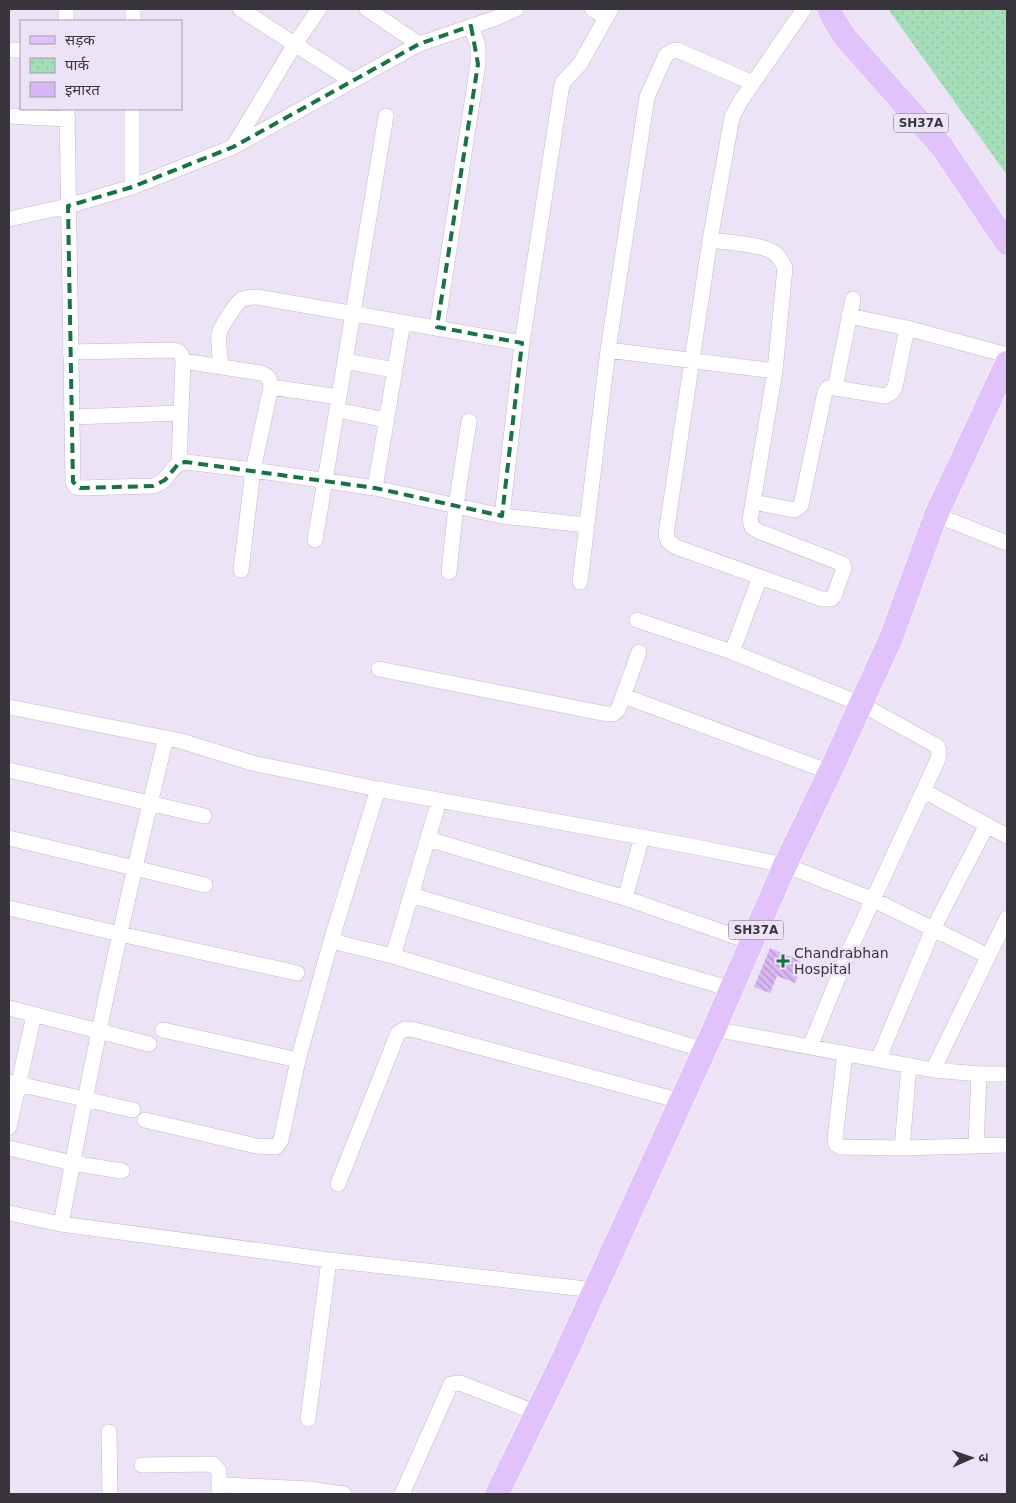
<svg xmlns="http://www.w3.org/2000/svg" width="1016" height="1503" font-family="'DejaVu Sans','Noto Sans Devanagari',sans-serif">
  <style>
    .park { fill: url(#park-dots) }
    .building { fill: url(#building-back-hatch) }
    .lines { fill: none; stroke-linecap: round; stroke-linejoin: round }
    .minor-casing { stroke: #c2b8cb; stroke-width: 16 }
    .primary-casing { stroke: #fff; stroke-width: 25 }
    .minor { stroke: #fff; stroke-width: 15 }
    .primary { stroke: #e2c2fa; stroke-width: 24 }
    .marked { fill: none; stroke: #187246; stroke-width: 4; stroke-dasharray: 10 6; stroke-linejoin: round }
    .poi-dot { fill: #187246; stroke: #ede3f7; stroke-width: 2 }
    .labels { text-anchor: middle; dominant-baseline: central; stroke-width: 5; stroke-linejoin: round; paint-order: stroke }
    .shield { fill: #ede3f7; stroke: #6f6974; stroke-width: 1 }
    .shield-label { font-size: 12px; font-weight: bold; fill: #39353c }
    .poi-label { font-size: 14px; fill: #39353c; stroke: #ede3f7; text-anchor: start }
  </style>
  <defs>
    <pattern id="park-dots" width="8" height="8" patternUnits="userSpaceOnUse" patternTransform="scale(1.25)"><rect width="8" height="8" fill="#a5ddb9"/><path d="M2 2h.1M6 6h.1" fill="none" stroke="#8fbea0" stroke-width="1.8" stroke-linecap="round"/></pattern>
    <pattern id="building-back-hatch" width="6" height="6" patternUnits="userSpaceOnUse" patternTransform="scale(1.25)"><rect width="6" height="6" fill="#d9b6f4"/><path d="M-1 5l2 2M0 0l6 6M5-1l2 2" fill="none" stroke="#b195c7"/></pattern>
  </defs>
  <rect width="100%" height="100%" fill="#ede3f7"/>
  <path class="park" d="M888,9H1007V175Z"/>
  <path class="building" d="M770,948L803,962L795,983L777,976L770,993L754,987Z"/>
  <g class="lines">
    <g class="minor-casing">
      <path id="minor" d="M240,9L352,81
        M367,9L419,44
        M592,9L606,17
        M66,21V9
        M133,21V9
        M9,50H21
        M67,109L73,482L76,487L80,488L153,486C170,482 169,464 186,462L253,470L375,488L502,516L586,525
        M9,116L68,119
        M235,146L419,44L496,18L516,9
        M132,187V109
        M9,219L68,206L132,187L233,147L295,44L319,9
        M710,240C726,242 761,244 773,252C779,255 782,262 785,268L775,371L750,520L752,527L758,531L843,564L844,568L834,596L831,599H822L676,547L668,541L666,534L710,240L732,117L740,102L804,9
        M849,316L907,328L1007,355
        M437,327L478,64V46L471,26
        M608,350L775,371
        M70,352L172,350C179,351 182,353 183,361L179,463
        M183,361L261,373C269,376 270,379 271,387L253,470L241,570
        M345,361L394,370
        M221,366C220,356 218,344 219,334C221,326 235,305 241,300C246,297 252,297 257,297L522,343
        M271,387L339,397
        M835,388L853,299
        M337,410L386,420
        M72,417L180,413
        M375,488L403,322
        M753,502L794,510L798,508L801,505L825,392L828,388H835L885,396L891,393L895,387L907,328
        M936,515L1007,543
        M502,516L522,343L561,90L563,82L580,64L611,9
        M315,540L386,116
        M449,572L456,506L469,421
        M580,582L608,350L647,97L666,55L672,51L677,50L753,83
        M637,620L732,652L861,704L937,746L939,751L938,759L846,958L810,1047
        M732,652L760,577
        M379,669L607,714H613L618,710L639,652
        M624,696L830,772
        M9,707L181,741L252,763L378,789L691,846L785,865L874,900L988,956
        M9,770L204,816
        M924,791L1007,836
        M9,838L205,885
        M428,839L625,898L751,942
        M411,895L731,989
        M625,898L642,837
        M9,908L120,934L297,973
        M331,941L393,956L704,1050
        M393,956L439,801
        M9,1008L149,1044
        M714,1029L933,1070L979,1074H1007
        M163,1030L298,1060
        M845,1053L835,1138L836,1144L841,1147L902,1148L1007,1145
        M878,1060L933,929L987,825
        M933,1070L1007,918
        M9,1082L133,1110
        M145,1120L256,1146L276,1147L281,1140L298,1060L331,941L378,789
        M9,1127L34,1015
        M976,1146L979,1074
        M9,1148L72,1163L122,1171
        M902,1148L909,1065
        M338,1184L398,1033L405,1029L415,1030L681,1101
        M9,1213L61,1224L329,1260L595,1290
        M61,1224C91,1061 126,899 166,738
        M308,1419L329,1260
        M109,1432L110,1494
        M142,1465L213,1464L219,1471V1487
        M219,1494V1487L226,1485L309,1489L344,1494
        M402,1494L451,1384L460,1383L537,1413"/>
    </g>
    <g class="primary-casing">
      <path id="primary" d="M829,9L833,18L844,36L942,147L1007,243
        M497,1494L565,1355L714,1029L785,865L830,772L891,638L936,515L1007,363"/>
    </g>
    <use href="#minor" class="minor"/>
    <use href="#primary" class="primary"/>
  </g>
  <path class="marked" d="M471,26L478,64L437,327L522,343L502,516L375,488L186,462L179,463L165,480L153,486L80,488L73,482L68,206L132,187L233,147L419,44Z"/>
  <path class="poi-dot" d="M780.5 953.5h5v5h5v5h-5v5h-5v-5h-5v-5h5z"/>
  <g class="labels">
    <g class="shield">
      <rect x="893.5" y="113.5" width="55" height="19" rx="4"/>
      <rect x="728.5" y="920.5" width="55" height="19" rx="4"/>
    </g>
    <g class="shield-label">
      <text x="921" y="123">SH37A</text>
      <text x="756" y="930">SH37A</text>
    </g>
    <g class="poi-label">
      <text x="794" y="953">Chandrabhan<tspan x="794" dy="16">Hospital</tspan></text>
    </g>
  </g>
  <rect width="1016" height="1503" fill="none" stroke="#39353c" stroke-width="20"/>
  <rect x="20" y="20" width="162" height="90" fill="#ede3f7" stroke="#a59dac"/>
  <rect x="30" y="36" width="25" height="8" fill="#e2c2fa" stroke="#a59dac"/>
  <text x="65" y="45" font-size="15" fill="#39353c">सड़क</text>
  <rect x="30" y="58" width="25" height="15" fill="url(#park-dots)" stroke="#a59dac"/>
  <text x="65" y="70" font-size="15" fill="#39353c">पार्क</text>
  <rect x="30" y="82" width="25" height="15" fill="#d9b6f4" stroke="#a59dac"/>
  <text x="65" y="95" font-size="15" fill="#39353c">इमारत</text>
  <g transform="translate(971 1458) rotate(88)" stroke="#ede3f7" stroke-width="4" paint-order="stroke">
  <path d="M0-4L9 19L0 12L-9 19Z" fill="#39353c"/>
  <text y="-8" font-size="14" font-weight="bold" text-anchor="middle" fill="#39353c">उ</text>
  </g>
</svg>
